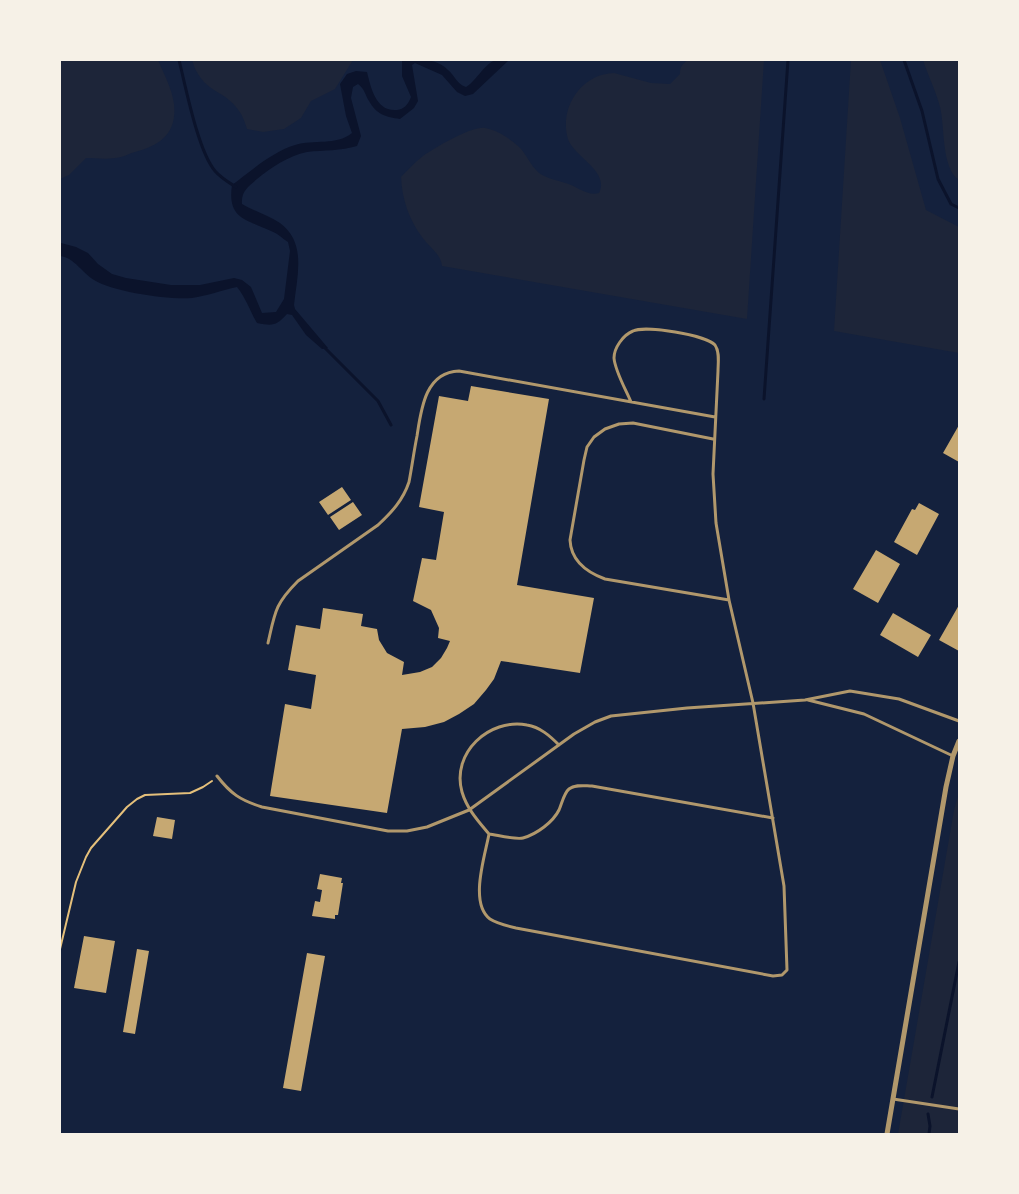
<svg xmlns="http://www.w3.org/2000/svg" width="1019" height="1194" font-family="Barlow,sans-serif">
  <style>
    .green { fill: #1d2539 }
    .water { fill: #0b132b }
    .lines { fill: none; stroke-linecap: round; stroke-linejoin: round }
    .stream { stroke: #0b132b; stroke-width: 3 }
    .building { fill: #c6a872 }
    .path { stroke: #e5c07b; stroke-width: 2 }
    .service { stroke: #b1986c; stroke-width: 3 }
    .minor { stroke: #b1986c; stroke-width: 5 }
  </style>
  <rect width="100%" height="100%" fill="#14213d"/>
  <path class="green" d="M60,60H158C164,74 172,89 174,104C177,133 161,145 135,152C130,153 126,156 121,157C109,160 97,158 86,158L69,175L60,179Z
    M192,60H353L335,89L311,101L301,118L284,129L263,132L247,129C245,123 243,116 239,111C224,88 202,94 192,60Z
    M688,60H764L747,319L442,266C441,254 429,247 422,237C409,220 402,199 401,177C408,170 415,162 423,156C435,148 471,126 485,128C497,130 509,138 518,146C526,153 530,165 539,173C547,179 561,181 571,185C580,189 589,196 599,193C610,171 574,157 568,139C559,109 580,74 614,73L651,83L670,84L680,74C680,67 682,64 688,60Z
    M851,60H880L900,118L926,210L959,227V353L834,331Z
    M923,60H959V180C941,168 945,126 940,107C936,91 928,76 923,60Z
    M959,793V1134H898L954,810Z"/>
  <path class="water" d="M402,60C418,60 436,57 448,70C455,76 457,84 466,87C476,81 486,62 496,60C500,59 505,60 509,60L473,94L465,96L457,92L442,75L415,63L412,65L418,101L414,108L400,119C386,117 377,115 369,101C365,95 365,89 358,84L353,87L351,98L361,136L357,146C341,151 324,150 307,152C288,156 272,167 257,179C248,187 241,191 242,204C254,211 268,215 280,223C307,243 297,276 294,305L295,309L328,348L322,349L306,335L292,315L287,314C276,326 273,326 257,323C250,311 246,298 237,287C222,290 207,296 192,298C168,300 114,292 94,280C82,273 75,258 60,256L61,243L76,247L88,253L98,264L112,274L126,278L171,285H200L234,278L242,280L251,287L262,313L276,312L284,299L290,251L288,242C282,238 277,233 271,231C246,219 227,219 232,185C251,171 272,152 295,145C314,139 336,146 352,133L346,116L340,84L347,74L356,71L367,72C371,88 376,112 397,110C404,109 408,105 411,97L402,76Z"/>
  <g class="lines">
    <path class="stream" d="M179,60C186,88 198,151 215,171C221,178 228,182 236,187
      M904,60L922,111L938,179L951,204L959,208
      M324,347L378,401L391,425
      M764,399L788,60
      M932,1097L959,962
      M928,1114L930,1126L929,1134"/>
  </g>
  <path class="building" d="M471,386L549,399L517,585L594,598L580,673L501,661L494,679L486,690L474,704L459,714L444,722L425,727L402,729L387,813L270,796L285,704L311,709L316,675L288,670L296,625L320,629L323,608L363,614L361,626L377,629L379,640L387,653L404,662L402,675L420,672L432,667L441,658L447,648L450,641L438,638L439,628L431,610L413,601L422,558L436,560L444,512L419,507L439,396L468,401Z
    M959,425V462L943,453Z
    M342,487L351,500L328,515L319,502Z
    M353,502L362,515L339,530L330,517Z
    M919,503L939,514L917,555L894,542L912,509L915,510Z
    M876,550L900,564L878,603L853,589Z
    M959,605V651L939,640Z
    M893,613L931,635L918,657L880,635Z
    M157,817L175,820L172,839L153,836Z
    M320,874L342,878L341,883H343L338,915H335V919L312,916L315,901L320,902L322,890L317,889Z
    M84,936L115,941L106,993L74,988Z
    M137,949L149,951L135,1034L123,1032Z
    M307,953L325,956L301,1091L283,1088Z"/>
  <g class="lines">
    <path class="path" d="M60,949L76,882L86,857L91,848L127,807L137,799L145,795L190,793L203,787L212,781"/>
    <path class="service" d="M713,439L633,423L619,424L605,429L594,437L587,447L584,460L570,540C571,561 586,572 605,579L729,600
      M268,643C275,612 275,604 298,581L378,525C392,512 403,500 409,482C412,466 414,451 417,436C421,410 425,372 459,371L715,417
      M808,700L864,714L953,756
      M559,745C550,736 540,727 527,725C489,718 451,753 462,792C467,809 478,821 489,834C485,856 469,903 490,919C498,924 507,926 516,928L773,976L782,975L787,970L784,886L753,703L729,600L716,523L713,474L718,371C718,363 720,352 715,345C706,335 645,325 633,331C623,335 614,348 614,358C615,371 626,390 631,402
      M217,776C231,794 240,800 262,807L388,831H407L427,827L469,810L574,734L595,722L611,716L687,708L805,700L850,691L899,699L959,721
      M489,834C497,835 516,840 523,838C537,834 553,822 559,810C562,803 564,793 569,789C575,784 585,786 592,786L773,818
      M893,1099L959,1109"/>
    <path class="minor" d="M887,1134L946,787L953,756L959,741"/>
  </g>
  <rect width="1019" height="1194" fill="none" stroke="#f6f1e7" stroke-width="122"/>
</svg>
